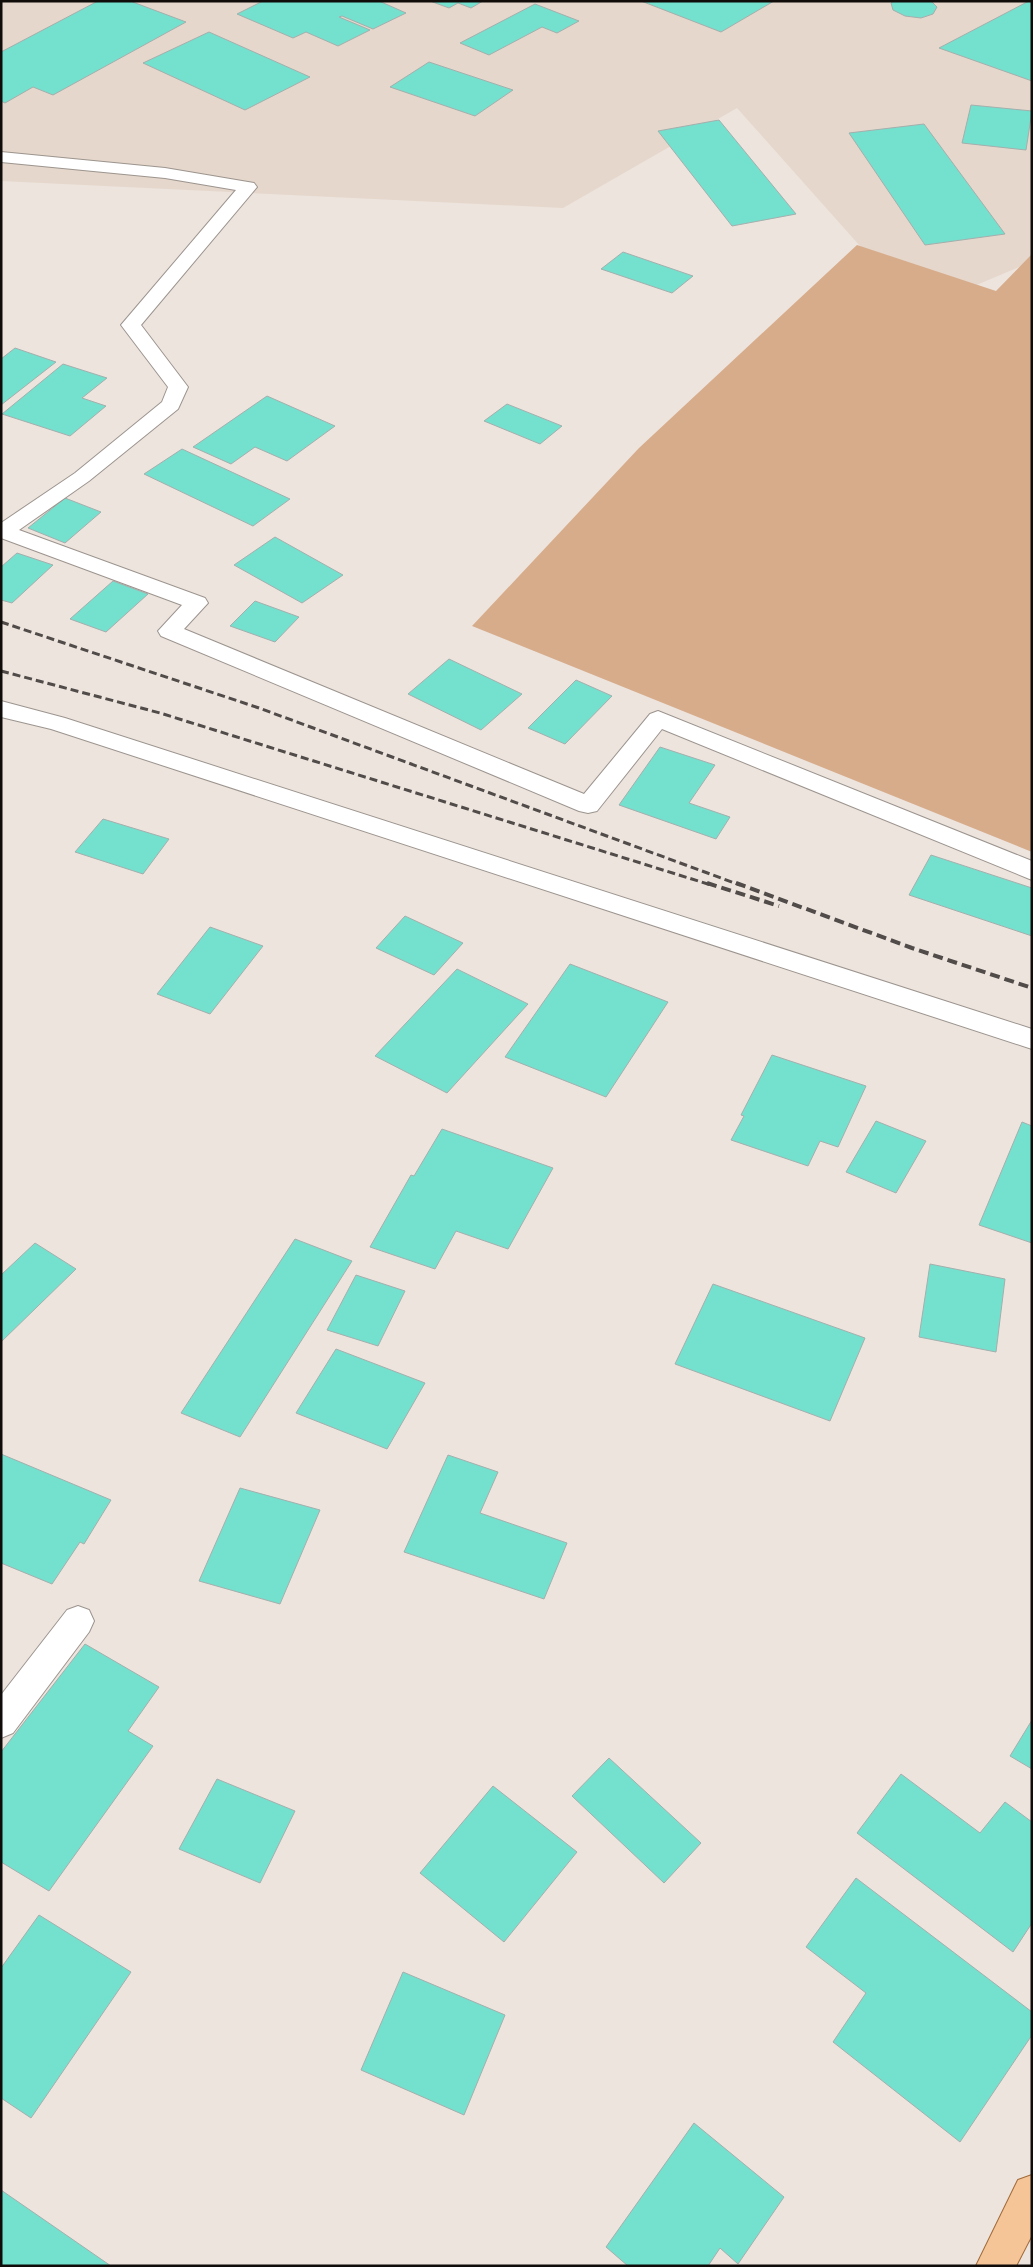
<svg xmlns="http://www.w3.org/2000/svg" width="1033" height="2267" font-family="'Fira Sans Condensed',sans-serif">
  <style>
    .built { fill: #e5d7cb }
    .green { fill: #d7ac8b }
    .building { fill: #73e1cd; stroke: #a4afad }
    .lines { fill: none; stroke-linecap: round; stroke-linejoin: round }
    .minor-casing { stroke: #9c948e; stroke-width: 2 }
    .tertiary-casing { stroke: #9c948e; stroke-width: 2 }
    .primary-casing { stroke: #a16a39; stroke-width: 2 }
    .minor { fill: #fff; fill-rule: evenodd }
    .tertiary { fill: #fff; fill-rule: evenodd }
    .primary { fill: #f5c497; fill-rule: evenodd }
    .rail-far1 { stroke: #514c49; stroke-width: 3; stroke-dasharray: 8 4; stroke-linecap: butt }
    .rail { stroke: #514c49; stroke-width: 4; stroke-dasharray: 10 5; stroke-linecap: butt }
  </style>
  <rect width="100%" height="100%" fill="#ede4de"/>
  <path class="built" d="M1,1H1032V258L1026,264L917,310L737,108L563,208L1,181Z"/>
  <path class="green" d="M857,245L996,291L1032,254V852L472,626L639,448Z"/>
  <path class="building" d="M98,1H130L186,22L53,95L33,87L5,103L1,101V52Z
    M263,1H379L406,13L373,29L342,16L339,17L370,30L338,46L306,32L293,38L237,14Z
    M430,1H483L471,8L458,3L449,8Z
    M641,1H774L721,32Z
    M894,1H931L937,7L933,14L921,18L905,16L893,10L891,3Z
    M1029,1H1032V81L939,48Z
    M535,4L579,21L557,33L542,27L489,55L460,43Z
    M209,32L310,77L245,110L143,63Z
    M429,62L513,90L475,116L390,87Z
    M971,105L1032,111L1026,150L962,143Z
    M719,120L796,214L732,226L658,131Z
    M924,124L1005,234L925,245L849,133Z
    M623,252L693,276L672,293L601,269Z
    M15,348L56,362L1,405V359Z
    M63,364L107,378L82,398L106,406L70,436L2,414Z
    M267,396L335,426L287,461L255,447L231,464L193,447Z
    M507,404L562,426L540,444L484,421Z
    M182,449L290,499L253,526L144,474Z
    M65,498L101,512L65,543L28,528Z
    M275,537L343,575L302,603L234,565Z
    M17,553L53,565L12,603L1,600V567Z
    M113,581L148,594L106,632L70,619Z
    M255,601L299,617L275,642L230,626Z
    M449,659L522,694L481,730L408,694Z
    M576,680L612,696L565,744L528,728Z
    M660,747L715,765L689,803L730,817L716,839L619,805Z
    M103,819L169,839L143,874L75,852Z
    M931,855L1032,888V936L909,895Z
    M405,916L463,943L434,975L376,948Z
    M210,927L263,946L210,1014L157,994Z
    M570,964L668,1002L606,1097L505,1057Z
    M457,969L528,1004L447,1093L375,1056Z
    M772,1055L866,1086L838,1147L820,1141L808,1166L731,1140L744,1116L741,1115Z
    M876,1121L926,1141L896,1193L846,1172Z
    M1022,1122L1032,1126V1243L979,1225Z
    M442,1129L553,1168L508,1249L456,1231L435,1269L370,1247L411,1175L414,1176Z
    M295,1239L352,1261L240,1437L181,1413Z
    M35,1243L76,1269L1,1342V1275Z
    M930,1264L1005,1279L996,1352L919,1337Z
    M356,1275L405,1291L378,1346L327,1330Z
    M713,1284L865,1338L830,1421L675,1364Z
    M336,1349L425,1383L387,1449L296,1413Z
    M1,1454L111,1500L84,1544L80,1542L52,1584L1,1563Z
    M448,1455L498,1472L480,1513L567,1543L544,1599L404,1552Z
    M240,1488L320,1510L280,1604L199,1581Z
    M85,1644L159,1687L128,1731L153,1746L49,1891L1,1862V1752Z
    M1032,1720V1769L1010,1756Z
    M609,1758L701,1843L664,1883L572,1796Z
    M901,1774L980,1833L1005,1802L1032,1822V1923L1013,1952L857,1833Z
    M217,1779L295,1811L260,1883L179,1849Z
    M493,1786L577,1852L504,1942L420,1873Z
    M856,1878L1032,2012V2035L960,2142L833,2042L866,1993L806,1947Z
    M39,1915L131,1972L31,2118L1,2098V1968Z
    M403,1972L505,2015L464,2115L361,2070Z
    M694,2123L784,2197L738,2264L720,2248L708,2266H628L606,2247Z
    M1,2190L111,2266H1Z"/>
  <g class="lines">
    <g class="minor-casing">
      <path id="minor" d="M1,152L165,168L248,182L254,183L257,187L141,325L188,387L178,409L89,481L19,530L205,598L208,603L184,629L584,794L650,714L658,711L1032,861V880L662,729L597,811L588,813L579,811L161,636L158,631L182,605L1,538V523L75,473L162,402L168,387L121,325L236,190L165,178L1,162Z
        M78,1606L89,1610L94,1621L89,1632L13,1733L1,1738V1695L67,1610Z"/>
    </g>
    <g class="tertiary-casing">
      <path id="tertiary" d="M1,701L65,718L1032,1029V1049L51,729L1,717Z"/>
    </g>
    <g class="primary-casing">
      <path id="primary" d="M1032,2175V2235L1016,2266H976L1018,2180Z"/>
    </g>
    <use href="#minor" class="minor"/>
    <use href="#tertiary" class="tertiary"/>
    <use href="#primary" class="primary"/>
    <path class="rail-far1" d="M1,622L259,708L740,885
      M1,671L160,713L711,885"/>
    <path class="rail" d="M707,883L779,906
      M736,883L912,948L1032,988"/>
  </g>
  <rect width="1033" height="2267" fill="none" stroke="#0f0c0a" stroke-width="5"/>
</svg>
